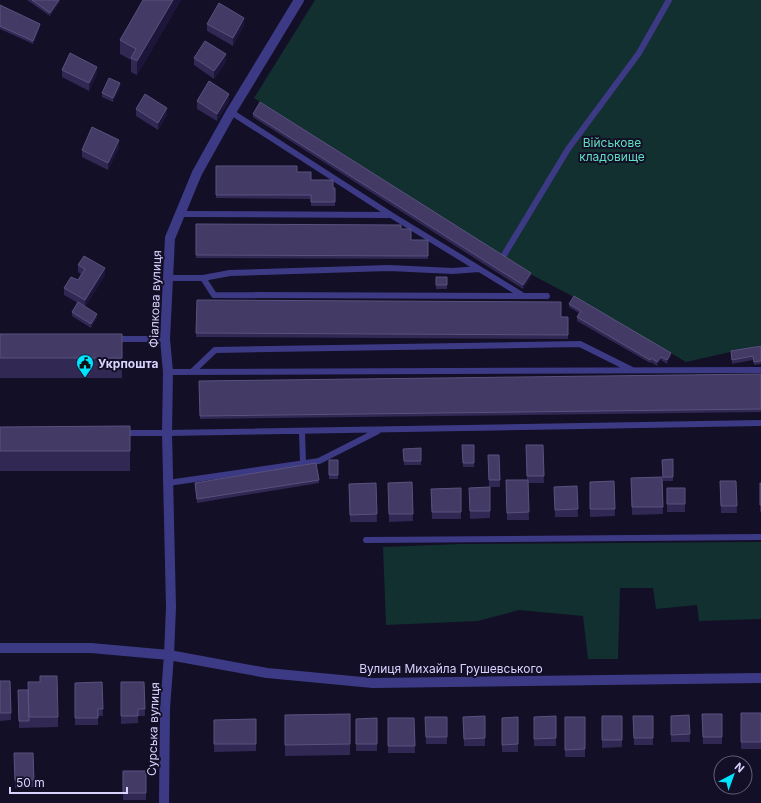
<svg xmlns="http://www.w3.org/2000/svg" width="761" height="803" font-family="Inter,sans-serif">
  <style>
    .green { fill: #12302f }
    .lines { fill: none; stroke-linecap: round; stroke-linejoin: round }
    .service { stroke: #3d3a85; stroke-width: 6 }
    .minor { stroke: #3d3a85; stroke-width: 10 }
    .tertiary { stroke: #3d3a85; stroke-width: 10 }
    .wall { fill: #312854 }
    .shaded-wall { fill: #1d163a }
    .building { fill: #433a66; stroke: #5a527e }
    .labels { text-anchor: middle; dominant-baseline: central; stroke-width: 4; stroke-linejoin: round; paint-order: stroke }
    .park-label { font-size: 12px; fill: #5fe0c0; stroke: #130f26 }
    .street-label { font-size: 12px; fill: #d9d4ff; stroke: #130f26 }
    .poi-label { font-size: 12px; font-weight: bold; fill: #d9d4ff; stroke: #130f26; text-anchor: start }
  </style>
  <rect width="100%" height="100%" fill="#130f26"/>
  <path class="green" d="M315,0H761V345L686,362L570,295L532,275L254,98Z
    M761,542V619L699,621L697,605L656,609L653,588H620L618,659H588L583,616L519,610L478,621L386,625L383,547L460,544Z"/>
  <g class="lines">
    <path class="service" d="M231,112L391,215L522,295
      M179,214L389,215
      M501,260L568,149L639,53L669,0
      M168,278H203L214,295L547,296
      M203,278L230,273L389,268L453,271L479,269
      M115,339H165
      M168,372L761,370
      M192,372L215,350L580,344L632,370
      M302,431L303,463
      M123,433H167L761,423
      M168,483L319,461L378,431
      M366,540L761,537"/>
    <path class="minor" d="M169,655L171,607L167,433L168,372L165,339L170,238L197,173L231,112L299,0"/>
    <path class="tertiary" d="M0,648H91L169,655L267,673L373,683L761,678
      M164,803L165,708L169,655"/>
  </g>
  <path class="wall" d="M27,0H60V2L50,16Z
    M143,0H181L137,75L131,72V60L120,54V40Z
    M0,5L40,27L33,44L0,29Z
    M207,24L244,25L233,46L207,31Z
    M194,58L226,62L214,79L194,65Z
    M62,70L97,74L89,91L62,77Z
    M120,87L113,102L102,97V93Z
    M197,101H229L217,121L197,109Z
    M136,109L167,115L158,130L136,116Z
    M253,114L531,277L523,289L253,117Z
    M119,147L108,170L82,157V150Z
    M216,166L297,172L311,180L333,188H335V206H311V199L216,198Z
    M196,224L401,229L411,240H428V259L196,258Z
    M78,265L105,275L85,307L97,318L91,328L72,316V312L78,303L64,295V288L78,280L81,274L78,272Z
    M436,277H447V289H436Z
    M197,300L568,317V339L196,337Z
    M569,304L671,356L667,364L661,360L657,366L651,362L650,363L577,321V317L579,313L569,307Z
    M0,334H122V378H0Z
    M761,346V364L754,365L753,360L732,364L731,351Z
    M761,374V412L200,419L199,381Z
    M130,426V471H0V427Z
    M462,445H474V467H463Z
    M526,445H543L544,483H528L529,520H507L506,480H527Z
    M421,448V465H404L403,449Z
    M488,455H499L500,487H490V518L470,519L469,488L489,487Z
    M673,459V481H663L662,460Z
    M329,460H338V479H329Z
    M662,477L663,514L632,515L631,478Z
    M319,480V483L197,503L195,487V483Z
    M614,481L615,516L590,517V482Z
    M720,481H736L737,513H721Z
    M412,482L413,521L389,522L388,483Z
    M376,483L377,522H350L349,484Z
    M761,483V512H760V490Z
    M577,486L578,517H555L554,487Z
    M461,488V519H432L431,489Z
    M667,488H685V512H667Z
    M0,681H10L11,720L0,721Z
    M102,682L103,716H98V725H75V683Z
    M121,682H144L145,716H138V723L121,724Z
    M18,690L58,717V727L19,728Z
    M741,713H761V749H741Z
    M350,714V755L285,756V715Z
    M702,714H722V744H703Z
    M689,715L690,742H671V716Z
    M485,716V746H464L463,717Z
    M556,716V746H534V717Z
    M602,716H622V747L602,748Z
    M633,716H653V745H634Z
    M425,717H447V744H426Z
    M518,717V752H502V718Z
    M565,717H585V757H565Z
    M377,718V751H356V719Z
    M388,718H414L415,753H388Z
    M256,719V751L214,752V720Z
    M14,753H33L34,787L15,788Z
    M123,771H146V800H123Z"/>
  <path class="shaded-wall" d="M59,0H60V2L50,16V13Z
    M173,0H181L137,75V61Z
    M244,18V25L233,46V38Z
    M40,24V27L33,44V41Z
    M226,54V62L214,79V71Z
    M97,67V74L89,91V83Z
    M120,83V87L113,102V98Z
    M229,94V101L217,121V114Z
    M167,108V115L158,130V123Z
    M119,140V147L108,170V163Z
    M105,268V275L85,308V300Z
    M531,273V277L523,289V285Z
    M97,314V318L91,328V324Z
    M671,353V356L667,364V360Z
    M661,357V360L657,366V362Z"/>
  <path class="building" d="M32,0H59L50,13Z
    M143,0H173L137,61L131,58L136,49L120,40Z
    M219,3L244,18L233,38L207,24Z
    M0,5L40,24L33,41L0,26Z
    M205,41L226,54L214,71L194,58Z
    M70,53L97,67L89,83L62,70Z
    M109,78L120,83L113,98L102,93Z
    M209,81L229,94L217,114L197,101Z
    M145,94L167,108L158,123L136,109Z
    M260,102L531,273L523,285L253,114Z
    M92,127L119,140L108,163L82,150Z
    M216,166H297V172H311V180H333V188H335V202H311V195H216Z
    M196,224L401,225V229H411V240H428V256L196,255Z
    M84,256L105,268L85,300L64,288L71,277L78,280L85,269L78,265Z
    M436,277H447V285H436Z
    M574,296L671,353L667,360L661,357L657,362L651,358L650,360L577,317L581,311L569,304Z
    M197,300L561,302V317H568V335L196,333Z
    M78,302L97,314L91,324L72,312Z
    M0,334H122V358H0Z
    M761,346V361L754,362L753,356L732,360L731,351Z
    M761,374V409L200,416L199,381Z
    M130,426V451H0V427Z
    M462,445H474V463H463Z
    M526,445H543L544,476H527Z
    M421,448V461H404L403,449Z
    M488,455H499L500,480H489Z
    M673,459V477H663L662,460Z
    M329,460H338V475H329Z
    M316,463L319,480L197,499L195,483Z
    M662,477L663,507H632L631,478Z
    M506,480H528L529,512L507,513Z
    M614,481L615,509H590V482Z
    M720,481H736L737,506H721Z
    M412,482L413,514H389L388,483Z
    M376,483L377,514L350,515L349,484Z
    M760,483H761V505H760Z
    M577,486L578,509L555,510L554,487Z
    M490,487V511H470L469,488Z
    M461,488V512H432L431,489Z
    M667,488H685V504H667Z
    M40,676H57L58,717H29L28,682H40Z
    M0,681H10L11,713H0Z
    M102,682L103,709H98V718H75V683Z
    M121,682H144L145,709H138V716H121Z
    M18,690H28L29,721H19Z
    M741,713H761V742H741Z
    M350,714V744L285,745V715Z
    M702,714H722V737H703Z
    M689,715L690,734L671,735V716Z
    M485,716V738L464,739L463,717Z
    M556,716V738L534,739V717Z
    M602,716H622V740H602Z
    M633,716H653V738H634Z
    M425,717H447V737H426Z
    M518,717V744L502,745V718Z
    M565,717H585V749L565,750Z
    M377,718V744H356V719Z
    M388,718H414L415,746H388Z
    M256,719V744H214V720Z
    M14,753H33L34,780H15Z
    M123,771H146V793H123Z"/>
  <defs>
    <g id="civic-pin" transform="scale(0.9)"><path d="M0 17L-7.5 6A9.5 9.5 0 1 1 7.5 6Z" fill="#00e5ff" stroke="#130f26"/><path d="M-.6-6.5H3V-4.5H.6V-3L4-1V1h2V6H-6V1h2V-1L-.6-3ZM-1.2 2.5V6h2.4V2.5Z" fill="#111"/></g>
  </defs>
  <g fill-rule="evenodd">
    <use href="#civic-pin" x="85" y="363"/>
  </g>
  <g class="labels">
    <g class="park-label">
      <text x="612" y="142">Військове<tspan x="612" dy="14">кладовище</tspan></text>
    </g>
    <g class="street-label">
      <text transform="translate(155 299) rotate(-88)">Фіалкова вулиця</text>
      <text x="451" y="668">Вулиця Михайла Грушевського</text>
      <text transform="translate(153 729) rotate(-88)">Сурська вулиця</text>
    </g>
    <g class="poi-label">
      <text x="98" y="363">Укрпошта</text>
    </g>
  </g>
  <g transform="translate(733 775) rotate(41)"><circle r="19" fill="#130f26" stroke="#625e7d"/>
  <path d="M0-3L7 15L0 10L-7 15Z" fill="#00e5ff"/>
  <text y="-6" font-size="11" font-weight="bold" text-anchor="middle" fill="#d9d4ff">N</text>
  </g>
  <path d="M10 787v6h117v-6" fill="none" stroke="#d9d4ff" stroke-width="2"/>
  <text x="16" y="787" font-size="12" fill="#d9d4ff" stroke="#130f26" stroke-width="3" paint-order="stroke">50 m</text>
</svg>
